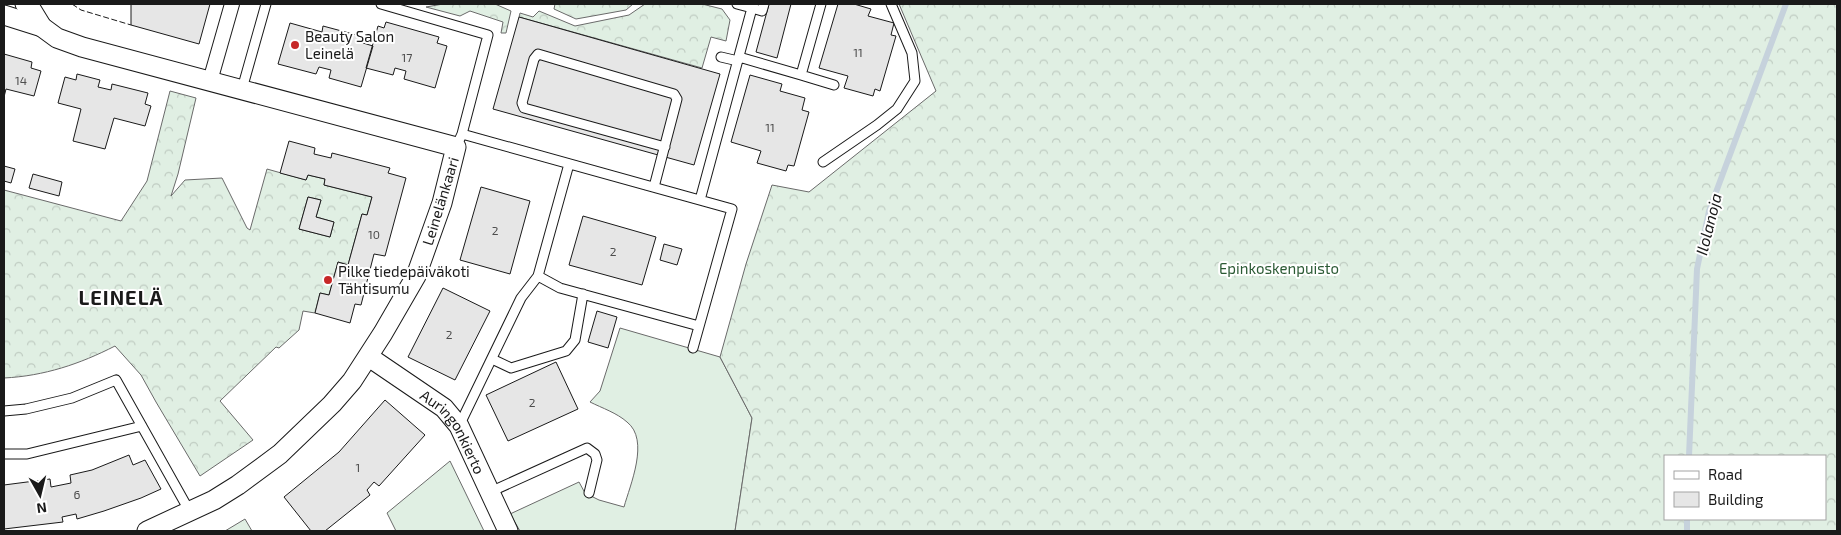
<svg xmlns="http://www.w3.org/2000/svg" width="1841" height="535" font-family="'Exo 2',sans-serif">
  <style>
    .grass { fill: #e0efe3; stroke: #6a6a6a }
    .forest { fill: url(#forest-crowns); stroke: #6a6a6a; fill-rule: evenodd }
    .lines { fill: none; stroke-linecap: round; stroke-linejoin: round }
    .stream { stroke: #c6d2dc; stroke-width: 6 }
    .building { fill: #e6e6e6; stroke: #1a1a1a }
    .service-casing { stroke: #1a1a1a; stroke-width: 11 }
    .pedestrian-casing { stroke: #1a1a1a; stroke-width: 16 }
    .minor-casing { stroke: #1a1a1a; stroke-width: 21 }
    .service { stroke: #fff; stroke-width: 9 }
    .pedestrian { stroke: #fff; stroke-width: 14 }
    .minor { stroke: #fff; stroke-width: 19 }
    .fence { stroke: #1a1a1a; stroke-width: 1; stroke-dasharray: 6 2.5; stroke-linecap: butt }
    .poi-dot { fill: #c62828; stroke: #fff; stroke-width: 2 }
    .labels { text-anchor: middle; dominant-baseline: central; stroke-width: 4; stroke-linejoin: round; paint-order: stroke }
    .number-label { font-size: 12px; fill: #4d4d4d }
    .poi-label { font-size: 15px; fill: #1a1a1a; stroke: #fff; text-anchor: start }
    .street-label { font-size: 15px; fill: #1a1a1a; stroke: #fff }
    .park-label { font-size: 15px; fill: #2b5a34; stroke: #fff }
    .water-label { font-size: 16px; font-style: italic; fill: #1a1a1a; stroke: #fff }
    .district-label { font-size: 20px; font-weight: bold; letter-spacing: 1px; fill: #1a1a1a; stroke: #fff }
  </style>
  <defs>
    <pattern id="forest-crowns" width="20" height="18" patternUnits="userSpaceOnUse" patternTransform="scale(1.25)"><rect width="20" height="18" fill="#e0efe3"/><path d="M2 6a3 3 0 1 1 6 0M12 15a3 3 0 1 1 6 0" fill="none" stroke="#c0ccc2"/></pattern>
  </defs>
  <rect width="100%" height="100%" fill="#fff"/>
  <path class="grass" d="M620,328L720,357L752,418L735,531H520L510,514L579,482L585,493L599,500L624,507C630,485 650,440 627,422C617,413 602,408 590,402L600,391Z
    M450,461L484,531H396L387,513Z
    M245,519L252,531H225Z"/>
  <path class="forest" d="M443,4H495L511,11L506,33H501L503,22L470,11L460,16L426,7Z
    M555,4H633L626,10L576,19L554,9Z
    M645,4H702L722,9L730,20L726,41L711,37L702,68L519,17L520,13L533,17L539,11L575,26L629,15Z
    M899,4H1837V531H735L752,418L720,357L746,264L772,185L809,192L936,91ZM1665,456H1825V519H1665Z
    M170,91L196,98L178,174L171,196L185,180L222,178L247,228L250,230L267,169L306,180L308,175L325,179L324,185L372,197L367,215L362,214L348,265L338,262L329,295L320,293L315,313L303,311L299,330L279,348L276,347L220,401L253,440L200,476L156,402L141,375L115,346C80,364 44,376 4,378V190L121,221L147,181ZM308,197L321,200L316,217L334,222L330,237L299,229Z"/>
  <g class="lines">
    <path class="stream" d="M1689,456L1697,269L1709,211L1786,4
      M1687,531V519"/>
  </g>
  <path class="building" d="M131,4H210L199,44L131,25Z
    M769,4H791L777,58L756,52Z
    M838,4H854L871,9L868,16L894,23L891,35L896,36L880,91L875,89L873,96L844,88L848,76L819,68Z
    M519,17L720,74L694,165L493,109Z
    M386,22L439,37L437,43L447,46L435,88L404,79L406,71L395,68L393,75L366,68L378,26L384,28Z
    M290,23L322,32L323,26L364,37L363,43L373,46L361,87L329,78L331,70L319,67L316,74L278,64Z
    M4,54L32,62L31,68L41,71L34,96L6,89L4,97Z
    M77,74L100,80L98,87L111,90L112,84L148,93L145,104L151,106L145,126L114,118L105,149L73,141L81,109L58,103L65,77L76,80Z
    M750,75L782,84L780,91L805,98L802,110L809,112L794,166L788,165L786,171L757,163L761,151L731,142Z
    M289,141L315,148L314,154L331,158L332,153L390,168L388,173L406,178L385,256L374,254L361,305L355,304L350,323L315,313L320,293L329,295L338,262L348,265L362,214L367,215L372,197L324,185L325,179L308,175L306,180L280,173Z
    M4,166L15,169L11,183L4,181Z
    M33,174L62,182L59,196L29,188Z
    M481,187L530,201L510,274L460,260Z
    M308,197L321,200L316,217L334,222L330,237L299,229Z
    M583,216L656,237L642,285L569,265Z
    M664,244L682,249L677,265L660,260Z
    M443,288L490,311L455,380L408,357Z
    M597,311L617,317L608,348L588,342Z
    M556,362L578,409L508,441L486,395Z
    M385,400L425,435L379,486L374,482L367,490L370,495L325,531H311L284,497L339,452Z
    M129,455L133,465L145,460L161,489L141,498L104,511L77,519L76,514L62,517L63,522L4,529V485L50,479L51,487L71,483L70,475L92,470Z"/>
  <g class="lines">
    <g class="service-casing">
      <path id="service" d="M381,4L488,35L462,134
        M752,8L762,11L764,4
        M721,57L738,61
        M739,57L801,75L821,4
        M801,75L834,85
        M242,89L266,4
        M456,147L462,134L732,209L693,348
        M823,162L877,125L897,109L915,81L912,53L891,4
        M654,187L677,99L674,94L538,54L534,59L522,103L524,108L665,147
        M700,200L752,8L737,4
        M538,276L560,288L699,326
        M492,359L511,368L566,351L575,340L583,294
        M4,411L26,409L72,398L116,380L190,512
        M459,426L521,298L538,276L569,164
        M4,454H27L142,426
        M490,492L587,448L595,454L597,460L589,493"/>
    </g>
    <g class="pedestrian-casing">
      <path id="pedestrian" d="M210,81L232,4"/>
    </g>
    <g class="minor-casing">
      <g id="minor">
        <path d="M25,4L31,9L42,27"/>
        <path d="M4,15L42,27L57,38L82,47L456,147L442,203L416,276L383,333L352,381L332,404L280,454L238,485L214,500L147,531"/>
        <path id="s1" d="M369,357L444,408L459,426L508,531"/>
      </g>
    </g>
    <use href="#service" class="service"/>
    <use href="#pedestrian" class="pedestrian"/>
    <use href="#minor" class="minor"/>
    <path class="fence" d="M72,4L81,10L131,25"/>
  </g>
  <g class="poi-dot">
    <circle cx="295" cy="45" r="5"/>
    <circle cx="328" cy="280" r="5"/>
  </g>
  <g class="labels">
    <g class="number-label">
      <text x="858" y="52">11</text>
      <text x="407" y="57">17</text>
      <text x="21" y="80">14</text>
      <text x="770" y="127">11</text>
      <text x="495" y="230">2</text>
      <text x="374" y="234">10</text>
      <text x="613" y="251">2</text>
      <text x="449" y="334">2</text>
      <text x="532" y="402">2</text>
      <text x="358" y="467">1</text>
      <text x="77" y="494">6</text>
    </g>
    <g class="poi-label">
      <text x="305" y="36">Beauty Salon<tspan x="305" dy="17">Leinelä</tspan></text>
      <text x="338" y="271">Pilke tiedepäiväkoti<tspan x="338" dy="17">Tähtisumu</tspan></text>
    </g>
    <g class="street-label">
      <text transform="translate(440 201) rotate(-73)">Leinelänkaari</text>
      <text stroke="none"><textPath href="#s1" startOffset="115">Auringonkierto</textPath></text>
    </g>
    <g class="park-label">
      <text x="1279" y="268">Epinkoskenpuisto</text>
    </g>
    <g class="water-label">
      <text transform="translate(1708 224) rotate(-76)">Ilolanoja</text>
    </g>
    <g class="district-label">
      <text x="121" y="297">LEINELÄ</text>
    </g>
  </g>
  <rect width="1841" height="535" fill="none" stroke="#1a1a1a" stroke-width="10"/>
  <rect x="1664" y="455" width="162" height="65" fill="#ffffff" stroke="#a3a3a3"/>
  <rect x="1674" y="471" width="25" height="8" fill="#ffffff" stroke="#a3a3a3"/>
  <text x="1708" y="480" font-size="15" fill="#1a1a1a">Road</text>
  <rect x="1674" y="492" width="25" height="15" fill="#e6e6e6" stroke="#a3a3a3"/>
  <text x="1708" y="505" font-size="15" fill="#1a1a1a">Building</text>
  <g transform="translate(40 495) rotate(172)" stroke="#ffffff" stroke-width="4" paint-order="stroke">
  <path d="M0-4L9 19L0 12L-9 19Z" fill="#1a1a1a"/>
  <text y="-8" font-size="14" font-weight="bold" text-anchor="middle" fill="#1a1a1a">N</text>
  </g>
</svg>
